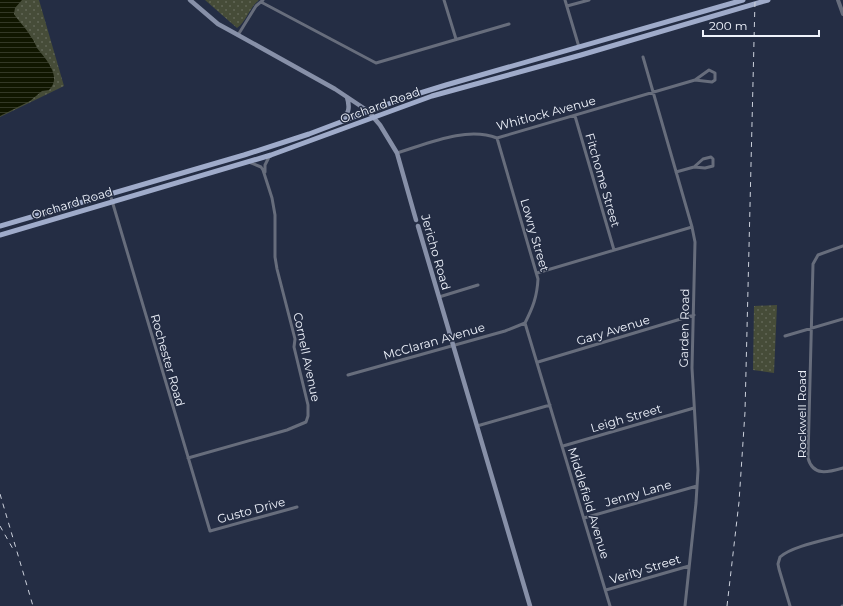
<svg xmlns="http://www.w3.org/2000/svg" width="843" height="606" font-family="Montserrat,sans-serif">
  <style>
    .park { fill: url(#park-dots) }
    .water { fill: url(#water-rules) }
    .lines { fill: none; stroke-linecap: round; stroke-linejoin: round }
    .minor { stroke: #676d7c; stroke-width: 3 }
    .tertiary { stroke: #676d7c; stroke-width: 4 }
    .secondary { stroke: #8790a8; stroke-width: 4.5 }
    .primary { stroke: #9fabca; stroke-width: 5 }
    .rail { stroke: #ccd1dc; stroke-width: 1; stroke-dasharray: 5 5; stroke-linecap: butt }
    .labels { text-anchor: middle; dominant-baseline: central; stroke-width: 3; stroke-linejoin: round; paint-order: stroke }
    .street-label { font-size: 12px; fill: #eff3fc; stroke: #242d44 }
  </style>
  <defs>
    <pattern id="park-dots" width="8" height="8" patternUnits="userSpaceOnUse"><rect width="8" height="8" fill="#464c38"/><path d="M2 2h.1M6 6h.1" fill="none" stroke="#616656" stroke-width="1.8" stroke-linecap="round"/></pattern>
    <pattern id="water-rules" width="6" height="5" patternUnits="userSpaceOnUse"><rect width="6" height="5" fill="#101600"/><path d="M0 2.5h6" fill="none" stroke="#333826"/></pattern>
  </defs>
  <rect width="100%" height="100%" fill="#242d44"/>
  <path class="park" d="M0,0H39L64,86L0,117Z
    M205,0H259C249,8 247,21 237,28Z
    M777,305L774,373L753,370L754,306Z"/>
  <path class="water" d="M0,0H22L15,8L14,14C19,22 27,29 31,37C34,40 35,44 37,48C45,58 63,77 49,90L42,91L30,101L0,116Z"/>
  <g class="lines">
    <path class="minor" d="M444,0L456,39
      M565,0L579,47
      M261,2L376,63L509,24
      M567,6L589,0
      M238,35L256,6L263,0
      M643,57L692,227L695,242L692,368L698,470L696,503L685,606
      M575,116L614,250
      M497,138L538,279C537,297 533,307 525,323L610,606
      M397,153C427,144 466,126 497,138L695,80L712,82L715,80V73L709,70L695,80
      M265,172V165L269,157
      M676,172L694,167L703,159L711,157L713,159V166L705,168L694,167
      M110,194L210,531L297,507
      M843,246L818,255L813,264L808,458C813,477 829,472 843,468
      M537,273L692,227
      M439,297L478,285
      M785,336L843,319
      M538,362L694,315
      M348,375L505,331L525,323
      M477,426L550,405
      M563,446L694,408
      M188,458L287,430L306,422L308,416V405L294,347L295,339L277,269L275,257V215L272,198L263,170L261,167L249,162
      M584,518L697,486
      M606,590L689,566
      M790,606L779,569L778,564L780,557C792,546 826,540 843,535
      M842,606H843"/>
    <path class="tertiary" d="M838,0L843,14"/>
    <path class="secondary" d="M190,0L218,24L229,30L335,89L368,111L380,125L397,153L416,220
      M343,121C349,112 350,107 347,97
      M418,226L530,606"/>
    <path class="primary" d="M0,226L244,155L309,134L404,98L446,85L743,0
      M0,235L271,155L432,96L581,55L768,0"/>
    <path class="rail" d="M0,494L33,606
      M0,526L13,549
      M727,606L739,502L745,412L755,0"/>
  </g>
  <g class="labels">
    <g class="street-label">
      <text transform="translate(380 105) rotate(-20)">Orchard Road</text>
      <text transform="translate(546 113) rotate(-15)">Whitlock Avenue</text>
      <text transform="translate(603 180) rotate(74)">Fitchome Street</text>
      <text transform="translate(72 203) rotate(-17)">Orchard Road</text>
      <text transform="translate(535 235) rotate(74)">Lowry Street</text>
      <text transform="translate(436 252) rotate(74)">Jericho Road</text>
      <text transform="translate(684 328) rotate(-89)">Garden Road</text>
      <text transform="translate(613 330) rotate(-17)">Gary Avenue</text>
      <text transform="translate(434 341) rotate(-16)">McClaran Avenue</text>
      <text transform="translate(307 357) rotate(78)">Cornell Avenue</text>
      <text transform="translate(168 360) rotate(74)">Rochester Road</text>
      <text transform="translate(801 414) rotate(-90)">Rockwell Road</text>
      <text transform="translate(626 418) rotate(-16)">Leigh Street</text>
      <text transform="translate(638 493) rotate(-16)">Jenny Lane</text>
      <text transform="translate(589 503) rotate(73)">Middlefield Avenue</text>
      <text transform="translate(251 510) rotate(-15)">Gusto Drive</text>
      <text transform="translate(645 569) rotate(-17)">Verity Street</text>
    </g>
  </g>
  <path d="M703 30v6h116v-6" fill="none" stroke="#eff3fc" stroke-width="2"/>
  <text x="709" y="30" font-size="12" fill="#eff3fc" stroke="#242d44" stroke-width="3" paint-order="stroke">200 m</text>
</svg>
